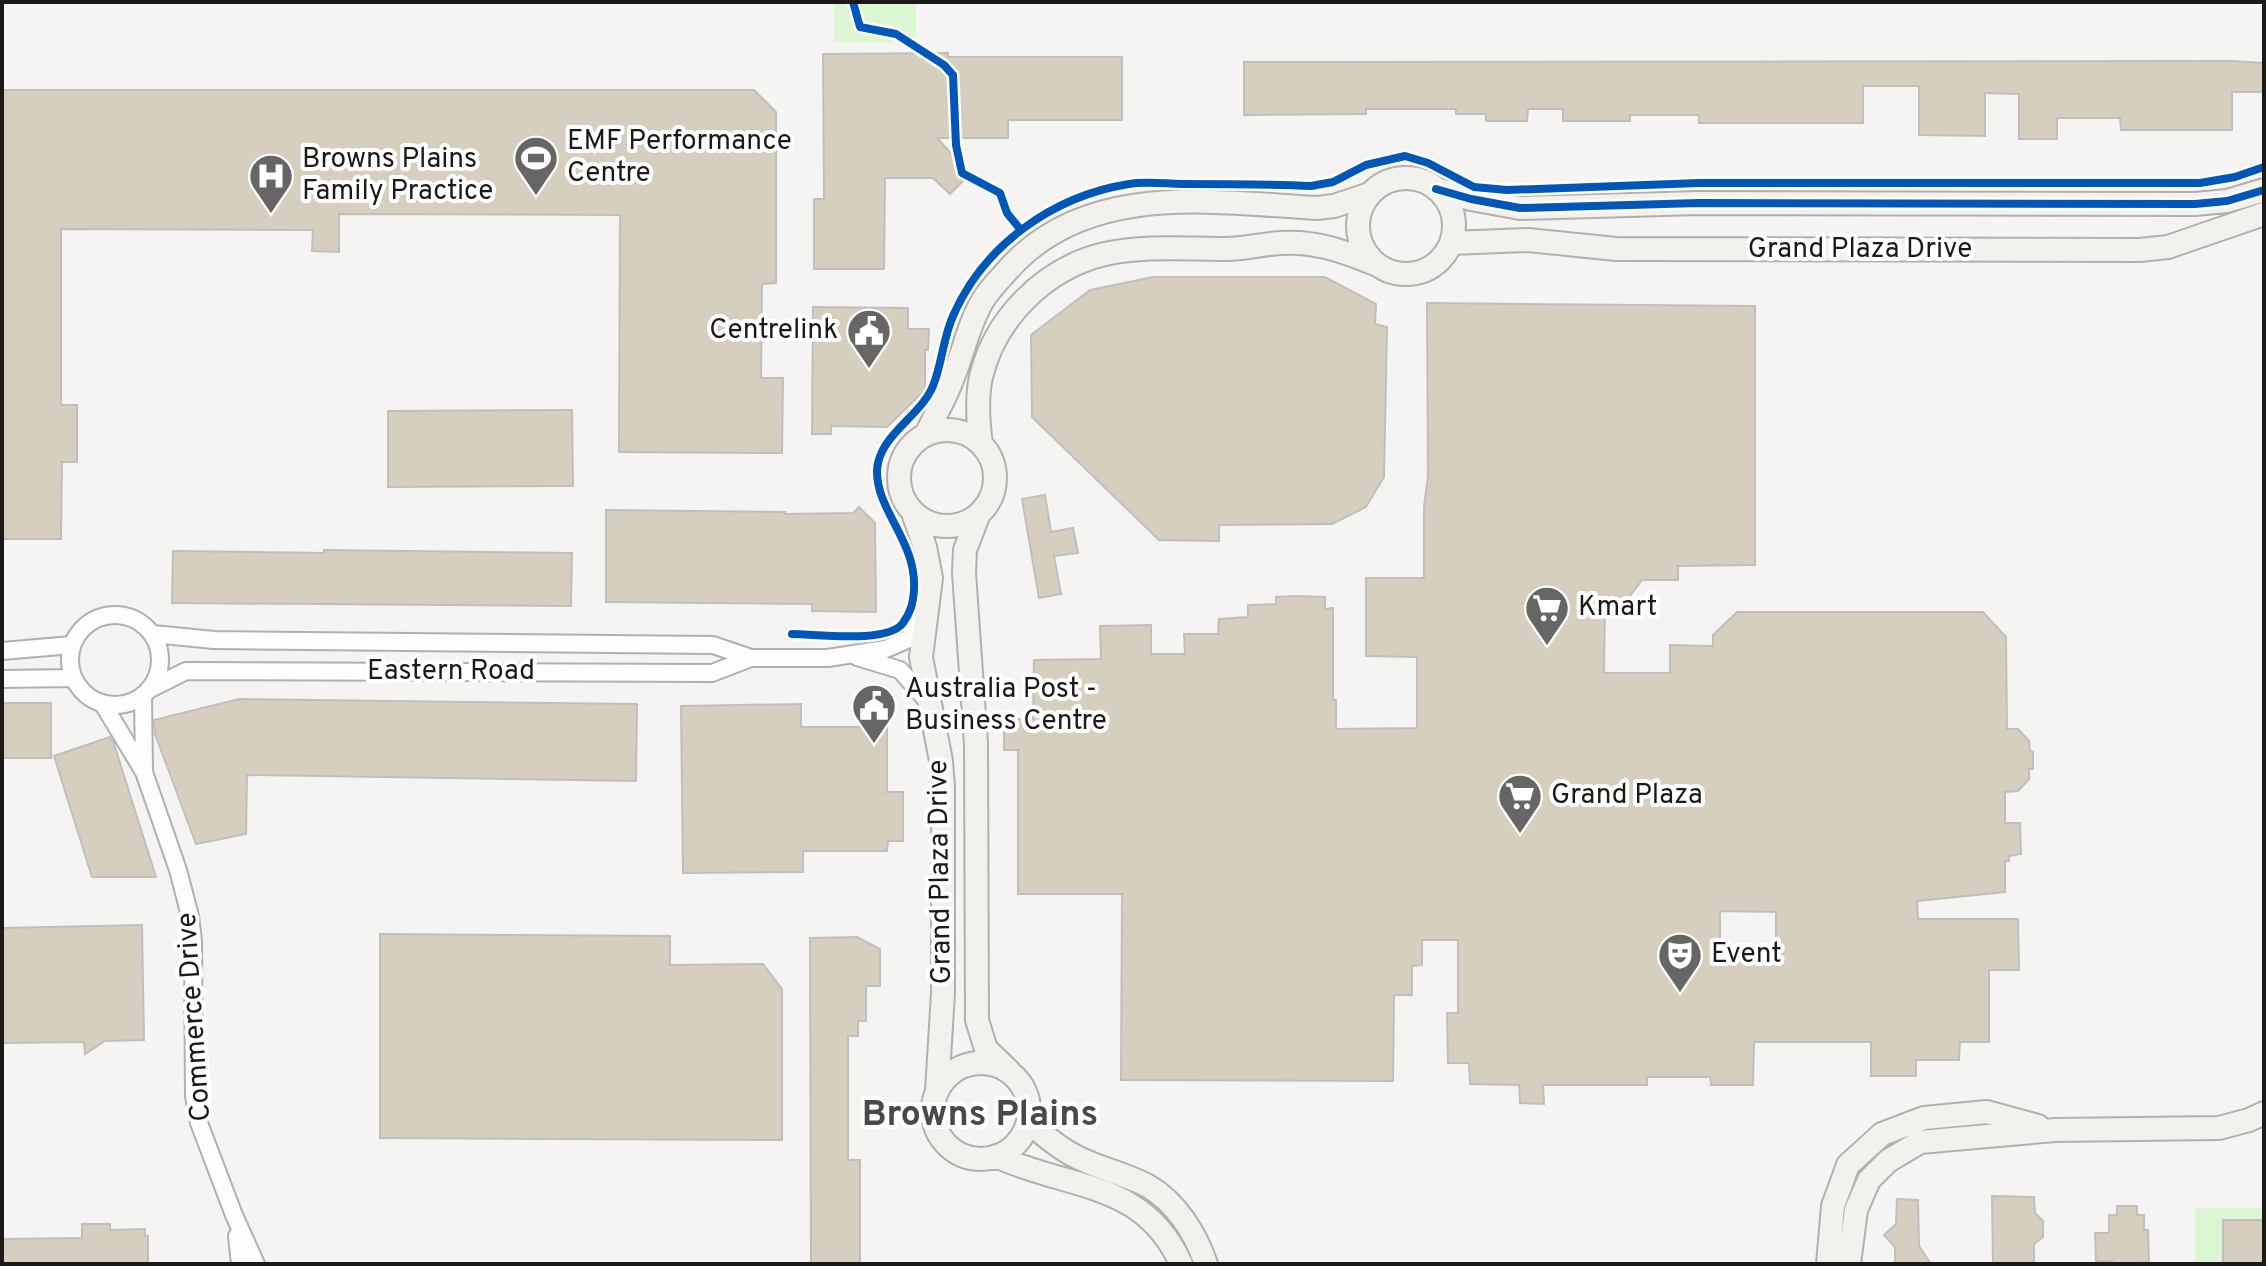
<svg xmlns="http://www.w3.org/2000/svg" width="2266" height="1266" font-family="Overpass,sans-serif">
  <style>
    .green { fill: #dcf6d4 }
    .building { fill: #d6cfbf; stroke: #c0bfbe; stroke-width: 2; fill-rule: evenodd }
    .lines { fill: none; stroke-linecap: round; stroke-linejoin: round }
    .street-casing { stroke: #b1b0af; stroke-width: 20 }
    .secondary-casing { stroke: #b1b0af; stroke-width: 26 }
    .street { stroke: #fefdfd; stroke-width: 16 }
    .secondary { stroke: #f2f1ee; stroke-width: 22 }
    .cycleway-casing { stroke: #fff; stroke-width: 13 }
    .cycleway { stroke: #0057b8; stroke-width: 8 }
    .labels { text-anchor: middle; dominant-baseline: central; stroke-width: 8; stroke-linejoin: round; paint-order: stroke }
    .poi-label { font-size: 28px; fill: #1b1a19; stroke: #fff; text-anchor: start }
    .street-label { font-size: 28px; fill: #1b1a19; stroke: #fff }
    .district-label { font-size: 36px; font-weight: bold; fill: #4a4946; stroke: #fff }
  </style>
  <rect width="100%" height="100%" fill="#f5f4f3"/>
  <path class="green" d="M834,2H916V43L834,42Z
    M2195,1208H2264V1220H2223V1264H2195Z"/>
  <path class="building" d="M948,53V57H1122V120H1008V138H937L970,174L950,194L933,178H885L884,269H814V199H824L823,54Z
    M2232,61L2264,63V92H2232V130H2121L2120,118H2057V139H2019V94L1985,93V136L1919,135V86H1863V123H1699V115H1630V121H1563V109H1528L1527,121H1486V114H1456V109H1366V114L1244,115V62Z
    M2,90H754L776,112V283L762,284L761,378H783L782,453L619,452L620,215L339,214V252L312,251L313,230L61,229V405H77V462H62L61,539H2Z
    M1153,277H1325L1376,304L1375,324L1387,327L1384,477L1366,507L1332,524L1219,525V541L1159,540L1032,417L1031,335L1090,290Z
    M1427,303L1755,306V565L1678,566V580H1642L1626,601H1605L1604,673H1670V645L1713,646V635L1737,612H1983L2006,637L2007,729H2018L2029,741L2030,751L2033,752V769H2029V779L2018,791L2005,792V823H2020L2021,854L2009,856V861H2005V892L1917,901L1918,919H2018L2019,970H1989V1042H1960L1959,1060H1916V1076H1871V1042H1754L1753,1085H1711L1710,1077H1647V1085H1543L1544,1104L1520,1103L1519,1085L1470,1084L1469,1063H1448L1447,1013H1458V940H1422V965L1412,966V995H1394L1393,1081L1121,1080L1122,894H1018V750H1004V719H1033L1034,660L1101,659L1100,626L1151,625V654H1185L1184,634H1218L1219,619L1248,617V605L1276,604V597L1296,596L1325,597V609L1333,608V700H1336V729L1417,728V657L1366,656V578H1424V507L1428,476ZM1720,911L1776,912V953L1720,954Z
    M813,307L908,308V329H929L928,350H925V390L887,427L831,426V434H812Z
    M572,410L573,486L388,487V411Z
    M1045,495L1051,532L1073,528L1078,553L1054,556L1061,594L1039,598L1022,499Z
    M859,507L875,523L876,612L812,611V604L606,602V510L785,512V514L853,513Z
    M324,550L572,553L571,606L172,603L173,551L324,553Z
    M239,699L637,704L636,781L247,775L246,834L196,844L155,734L154,720Z
    M2,703H51V758H2Z
    M801,704V727H887V792H903V841H888L887,851H803V872L683,873L681,706Z
    M110,737L113,741L156,877H92L54,756Z
    M142,925L144,1040L105,1041L85,1054L84,1042L2,1043V928Z
    M380,934L670,936V965L763,964L782,989V1140L380,1138Z
    M857,937L880,949V986H866V1021H858V1036H848V1160H860V1264H811L810,938Z
    M1992,1196L2034,1197L2035,1213L2043,1221V1237L2034,1244V1264H1993Z
    M1897,1199L1918,1200L1919,1246L1931,1264H1895V1247L1884,1235L1896,1224Z
    M2117,1206H2137V1215H2144V1230H2148L2149,1262L2113,1264V1261H2096L2095,1233H2109V1215H2117Z
    M2223,1220H2264V1264H2223Z
    M82,1224H110V1230L145,1229V1236H148V1264H2V1239L82,1238Z"/>
  <g class="lines">
    <g class="street-casing">
      <path id="street" d="M70 660a45 45 0 1 1 90 0a45 45 0 1 1-90 0Z
        M153,634L214,640L713,645L751,658H828L886,649L909,639L922,613
        M2,651L72,645
        M857,657L900,670L929,703
        M2,679L73,678
        M152,688L186,671L712,673L751,658
        M143,696L144,771
        M103,704L144,772L178,870L190,916L193,941L194,1096L199,1123L234,1215L256,1264
        M237,1236L240,1264"/>
    </g>
    <g class="secondary-casing">
      <path id="secondary" d="M1358 226a48 48 0 1 1 96 0a48 48 0 1 1-96 0Z
        M1436,189L1471,199L1520,208L1699,203L2195,204L2227,201L2264,190
        M1451,243L1528,240L1616,249L2140,250L2168,247L2264,214
        M899 478a48 48 0 1 1 96 0a48 48 0 1 1-96 0Z
        M926,435C934,417 945,399 952,380C963,354 968,325 983,300C989,290 998,281 1006,272C1084,181 1211,202 1317,208L1334,206L1370,194
        M981,444C978,422 976,399 981,377C995,318 1045,268 1105,254C1144,245 1186,249 1226,249C1245,249 1262,244 1281,243C1316,241 1343,251 1375,264
        M913,513L925,547L931,578L921,657L941,761L943,787V993L937,1091
        M978,516L965,550L964,573L976,744L977,1020L986,1049L1009,1071
        M933 1111a48 48 0 1 1 96 0a48 48 0 1 1-96 0Z
        M1028,1122C1042,1133 1057,1147 1073,1155C1096,1168 1124,1173 1148,1186C1176,1202 1196,1234 1206,1264
        M996,1156C1069,1190 1144,1180 1181,1264
        M1828,1264L1833,1206L1848,1165L1882,1134L1924,1118L1987,1112L2038,1126
        M1849,1264L1856,1210L1869,1180L1888,1161L1920,1142L2055,1130L2219,1128L2249,1120L2264,1113"/>
    </g>
    <use href="#street" class="street"/>
    <use href="#secondary" class="secondary"/>
    <g class="cycleway-casing">
      <path id="cycleway" d="M853,2L860,27L896,34L944,65L953,75L956,145L962,173L1000,193L1007,213L1020,229
        M1436,189L1471,199L1520,208L1699,203L2195,204L2227,201L2264,190
        M792,634C816,634 888,644 903,623C911,612 913,603 914,590C917,541 876,511 877,470C879,435 920,417 933,386C942,364 943,338 953,316C984,245 1053,196 1129,184C1146,181 1166,184 1183,184C1226,184 1268,184 1311,186L1333,182L1366,165L1405,156L1428,163L1474,187L1507,190L1699,183H2200L2235,177L2264,167"/>
    </g>
    <use href="#cycleway" class="cycleway"/>
  </g>
  <defs>
    <g id="stadium-pin" transform="scale(2.3)"><path d="M0 17L-7.5 6A9.5 9.5 0 1 1 7.5 6Z" fill="#676665" stroke="#fff"/><path d="M0-5a6.5 5 0 1 0 0 10a6.5 5 0 1 0 0-10ZM-3.5-1.8h7v3.6h-7Z" fill="#fff"/></g>
    <g id="hospital-pin" transform="scale(2.3)"><path d="M0 17L-7.5 6A9.5 9.5 0 1 1 7.5 6Z" fill="#676665" stroke="#fff"/><path d="M-5-5h3v3.5h4V-5h3V5h-3V1.5h-4V5h-3Z" fill="#fff"/></g>
    <g id="civic-pin" transform="scale(2.3)"><path d="M0 17L-7.5 6A9.5 9.5 0 1 1 7.5 6Z" fill="#676665" stroke="#fff"/><path d="M-.6-6.5H3V-4.5H.6V-3L4-1V1h2V6H-6V1h2V-1L-.6-3ZM-1.2 2.5V6h2.4V2.5Z" fill="#fff"/></g>
    <g id="supermarket-pin" transform="scale(2.3)"><path d="M0 17L-7.5 6A9.5 9.5 0 1 1 7.5 6Z" fill="#676665" stroke="#fff"/><path d="M-6-5.5h2.5l.6 2H6L4.5 2H-2.5L-4.4-4H-6ZM-1.5 3.2a1.3 1.3 0 1 0 .1 0ZM3 3.2a1.3 1.3 0 1 0 .1 0Z" fill="#fff"/></g>
    <g id="theatre-pin" transform="scale(2.3)"><path d="M0 17L-7.5 6A9.5 9.5 0 1 1 7.5 6Z" fill="#676665" stroke="#fff"/><path d="M-5-5.5Q0-4 5-5.5V0Q5 5 0 6Q-5 5-5 0ZM-3.3-2.5H-1v1.5H-3.3ZM1-2.5H3.3v1.5H1ZM-2.8 1Q0 5.5 2.8 1Z" fill="#fff"/></g>
  </defs>
  <g fill-rule="evenodd">
    <use href="#stadium-pin" x="536" y="158"/>
    <use href="#hospital-pin" x="271" y="176"/>
    <use href="#civic-pin" x="869" y="331"/>
    <use href="#supermarket-pin" x="1547" y="608"/>
    <use href="#civic-pin" x="874" y="706"/>
    <use href="#supermarket-pin" x="1520" y="796"/>
    <use href="#theatre-pin" x="1680" y="955"/>
  </g>
  <g class="labels">
    <g class="poi-label">
      <text x="567" y="142">EMF Performance<tspan x="567" dy="32">Centre</tspan></text>
      <text x="302" y="160">Browns Plains<tspan x="302" dy="32">Family Practice</tspan></text>
      <text x="838" y="331" text-anchor="end">Centrelink</text>
      <text x="1578" y="608">Kmart</text>
      <text x="905" y="690">Australia Post -<tspan x="905" dy="32">Business Centre</tspan></text>
      <text x="1551" y="796">Grand Plaza</text>
      <text x="1711" y="955">Event</text>
    </g>
    <g class="street-label">
      <text x="1860" y="250">Grand Plaza Drive</text>
      <text x="451" y="672">Eastern Road</text>
      <text transform="translate(941 872) rotate(-91)">Grand Plaza Drive</text>
      <text transform="translate(195 1017) rotate(-94)">Commerce Drive</text>
    </g>
    <g class="district-label">
      <text x="980" y="1116">Browns Plains</text>
    </g>
  </g>
  <rect width="2266" height="1266" fill="none" stroke="#1b1a19" stroke-width="8"/>
</svg>
